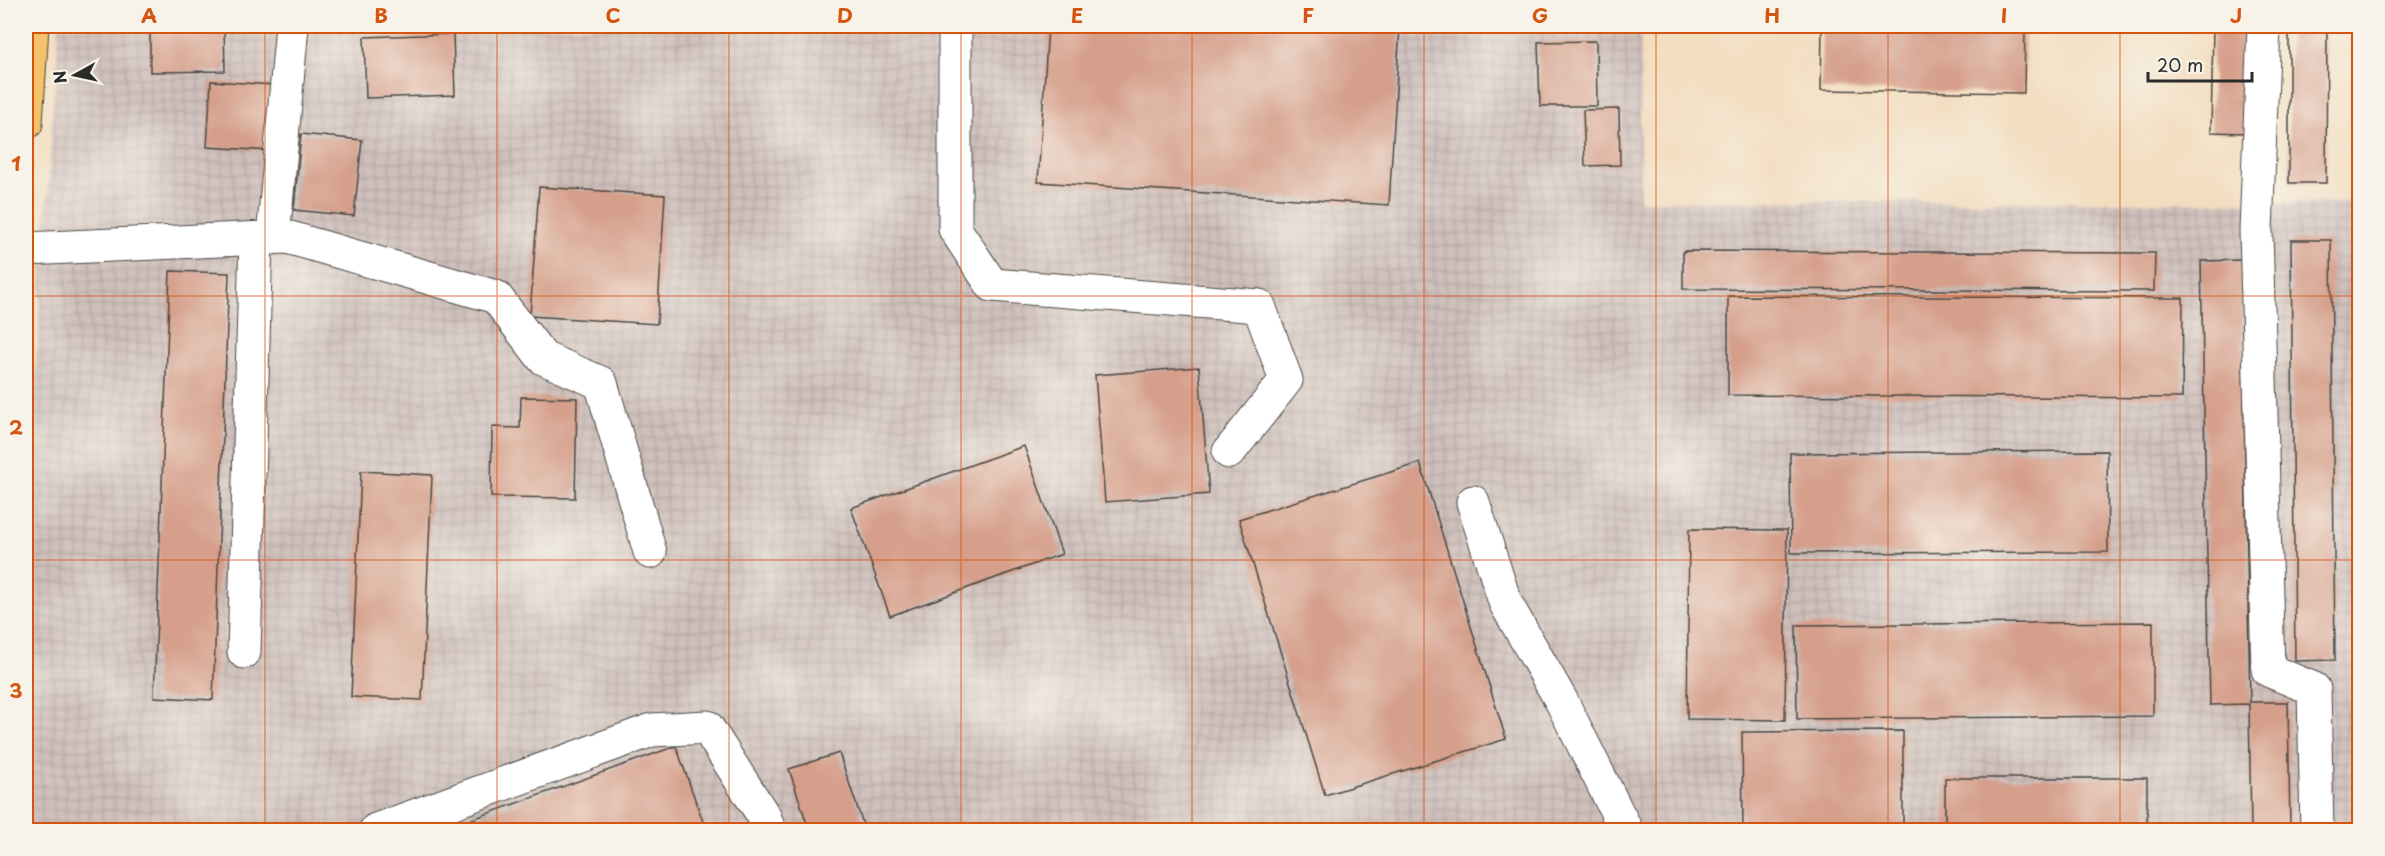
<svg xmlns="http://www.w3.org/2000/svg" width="2385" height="856" font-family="'Playpen Sans',sans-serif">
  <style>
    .industrial { fill: url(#industrial-grid) }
    .building { fill: #d59f8b }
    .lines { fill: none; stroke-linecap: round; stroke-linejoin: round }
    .minor-casing { stroke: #494641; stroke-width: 35 }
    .major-casing { stroke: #494641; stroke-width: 35 }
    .minor { stroke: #fff; stroke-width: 33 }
    .major { stroke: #f3c26a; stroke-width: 33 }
    .grid { fill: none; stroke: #d5540f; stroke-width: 1.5; stroke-opacity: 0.55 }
    .neatline { fill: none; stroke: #d5540f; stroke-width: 2 }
    .grid-label { font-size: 20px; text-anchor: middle; font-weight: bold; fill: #d5540f }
  </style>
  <defs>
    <pattern id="industrial-grid" width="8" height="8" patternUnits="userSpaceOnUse" patternTransform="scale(1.5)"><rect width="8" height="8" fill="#cfc0bb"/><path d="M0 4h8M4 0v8" fill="none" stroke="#b2a5a1"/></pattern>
  </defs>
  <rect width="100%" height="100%" fill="#f7f3e8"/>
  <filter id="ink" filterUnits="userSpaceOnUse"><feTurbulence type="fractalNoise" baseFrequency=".0167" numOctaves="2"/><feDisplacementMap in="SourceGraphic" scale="12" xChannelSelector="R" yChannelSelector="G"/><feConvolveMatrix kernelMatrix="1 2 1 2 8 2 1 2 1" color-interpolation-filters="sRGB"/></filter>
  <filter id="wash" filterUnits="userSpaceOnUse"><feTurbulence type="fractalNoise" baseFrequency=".008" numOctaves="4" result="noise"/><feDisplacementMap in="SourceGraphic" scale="24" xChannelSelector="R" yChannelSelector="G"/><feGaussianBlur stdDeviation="1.35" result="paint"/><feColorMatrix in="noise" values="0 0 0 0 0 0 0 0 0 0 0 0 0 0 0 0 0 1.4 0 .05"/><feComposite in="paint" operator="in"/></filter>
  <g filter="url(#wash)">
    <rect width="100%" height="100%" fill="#f3ddbf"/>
    <path class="industrial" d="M59,26H1641L1640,201L2359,203V830H26V502Z"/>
    <g id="blocks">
      <path class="building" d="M150,26H224L225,71L150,72Z
        M1048,26H1400L1389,205L1038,182Z
        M1822,26H2025L2024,93L1821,90Z
        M2213,26H2249L2247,133L2211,132Z
        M2289,26H2327L2326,183H2289Z
        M453,34L455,95L366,98L364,37Z
        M1596,41L1597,106H1540L1538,42Z
        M211,81L274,85L271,151L207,147Z
        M1619,109L1620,165L1585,166L1583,110Z
        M301,134L362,140L354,216L294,210Z
        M539,187L665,195L657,324L530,316Z
        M2291,240H2331L2335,660L2295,661Z
        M1683,251L2155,253L2154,291L1683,289Z
        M2241,260L2250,702H2288L2290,830H2251L2249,704L2210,705L2201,261Z
        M170,271L229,273L213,700L154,697Z
        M1728,296L2183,298L2182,398L1728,395Z
        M1199,367L1209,494L1105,502L1095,375Z
        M521,397L577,398L575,498L491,497L492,427L520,428Z
        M1024,446L1062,554L890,616L851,508Z
        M2107,451L2108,552L1791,553L1790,453Z
        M1420,463L1506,739L1325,795L1239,519Z
        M361,471L432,475L422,700L351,697Z
        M1689,529L1787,530L1785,720L1687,719Z
        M2153,622V716L1797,719L1796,625Z
        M1903,731V830H1743L1742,732Z
        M676,746L706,830H442Z
        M839,753L865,830H809L789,769Z
        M1945,778H2147V830H1945Z"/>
    </g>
  </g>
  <g filter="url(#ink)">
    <use href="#blocks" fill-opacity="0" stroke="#494641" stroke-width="1.5"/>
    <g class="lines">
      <g class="minor-casing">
        <path id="minor" d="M955,26V229L992,285L1259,306L1286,380L1229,452
          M2264,26L2256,231L2268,670L2314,689L2317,830
          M273,238L292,26
          M26,249L287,237L496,297L543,358L601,383L650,552
          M1473,502L1505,602L1562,702L1626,830
          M244,652L256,239
          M376,830L652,730L707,727L765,818L769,830"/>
      </g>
      <g class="major-casing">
        <path id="major" d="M26,123L32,26"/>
      </g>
      <use href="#minor" class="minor"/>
      <use href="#major" class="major"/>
    </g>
  </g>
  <path class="grid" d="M265,26V830M497,26V830M729,26V830M961,26V830M1192,26V830M1424,26V830M1656,26V830M1888,26V830M2120,26V830M26,296H2360M26,560H2360"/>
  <rect width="2385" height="856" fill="none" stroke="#f7f3e8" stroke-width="66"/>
  <g transform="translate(75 75) rotate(262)" stroke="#f7f3e8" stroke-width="4.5" paint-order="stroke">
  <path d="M0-4.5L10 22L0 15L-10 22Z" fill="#2b2b2b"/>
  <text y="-9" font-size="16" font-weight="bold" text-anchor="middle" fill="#2b2b2b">N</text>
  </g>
  <path d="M2148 72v9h104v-9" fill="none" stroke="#2b2b2b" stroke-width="3"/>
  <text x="2157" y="72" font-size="18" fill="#2b2b2b" stroke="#f7f3e8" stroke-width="4.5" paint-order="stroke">20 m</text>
  <rect x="33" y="33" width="2319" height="790" class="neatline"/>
  <g class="grid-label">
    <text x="149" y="23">A</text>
    <text x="381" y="23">B</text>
    <text x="613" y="23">C</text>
    <text x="845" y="23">D</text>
    <text x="1077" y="23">E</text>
    <text x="1308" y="23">F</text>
    <text x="1540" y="23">G</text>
    <text x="1772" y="23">H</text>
    <text x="2004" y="23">I</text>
    <text x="2236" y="23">J</text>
    <text x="16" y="171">1</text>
    <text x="16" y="435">2</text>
    <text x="16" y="698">3</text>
  </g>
</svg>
